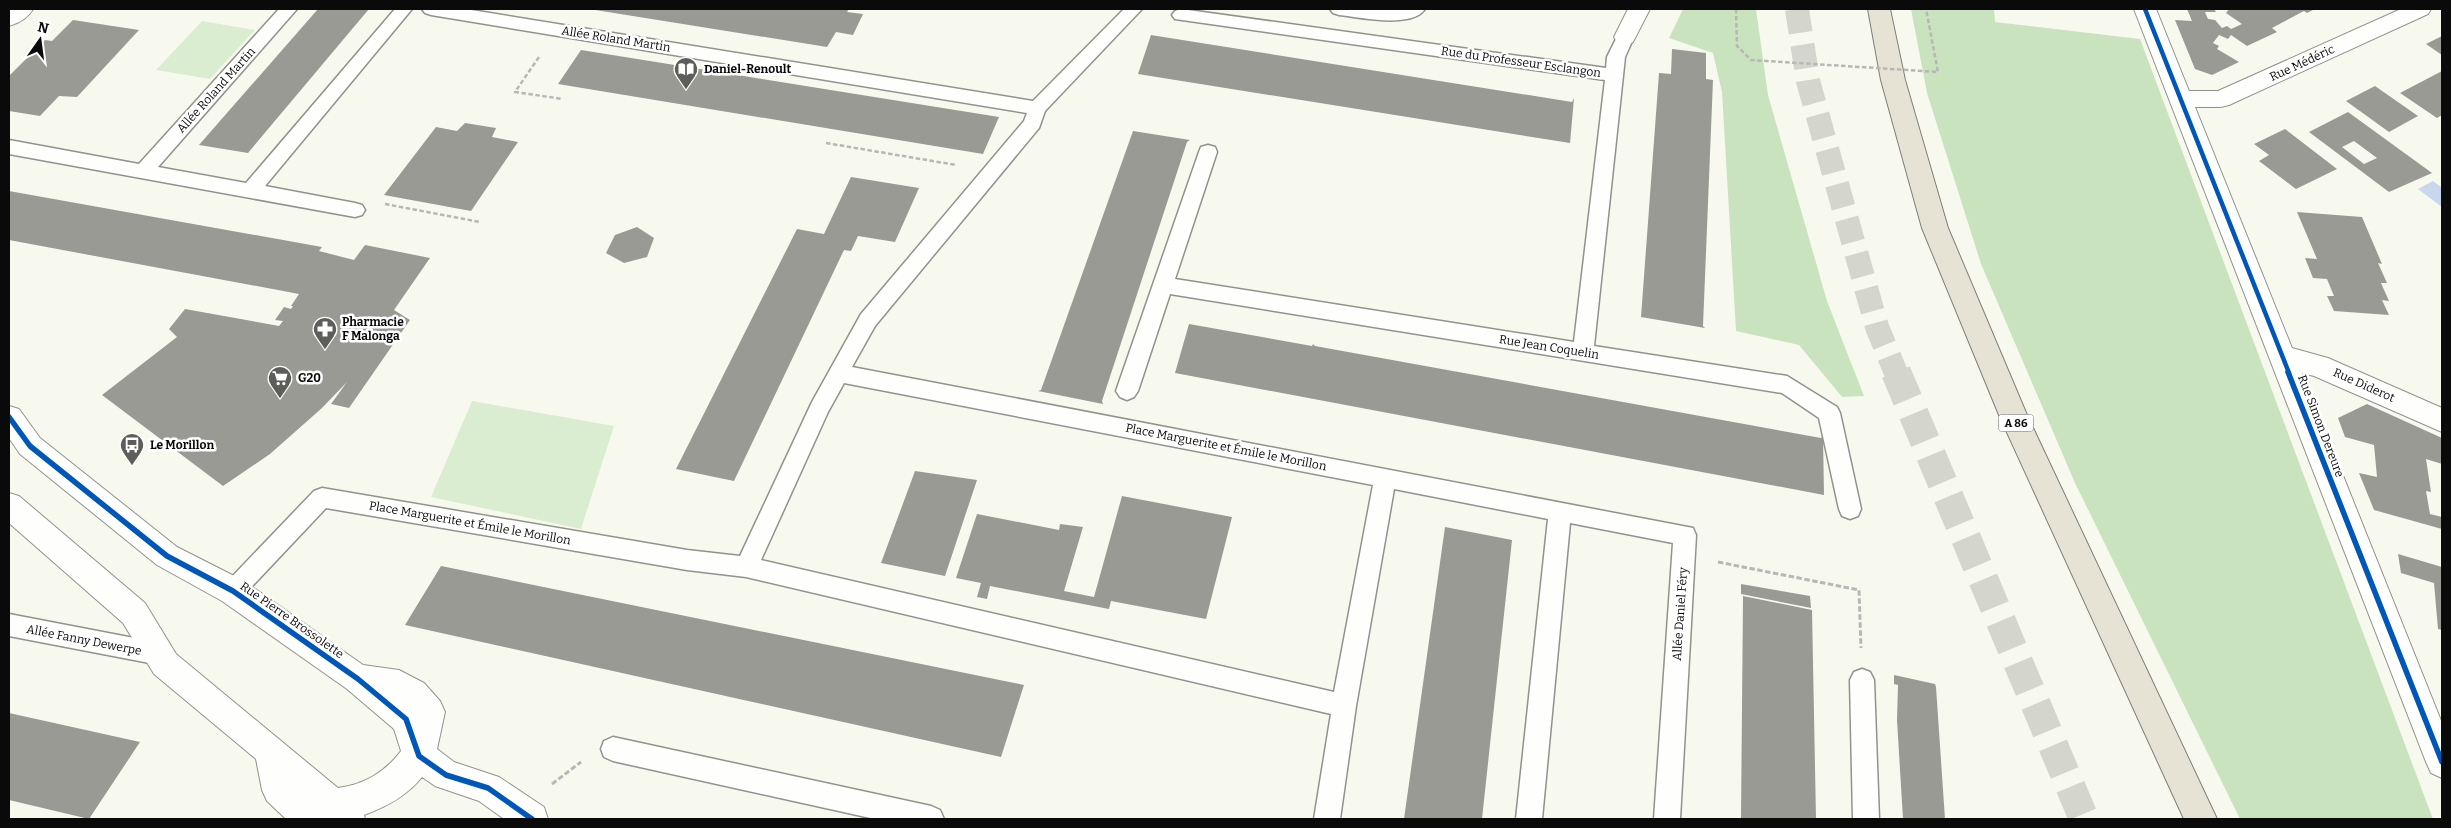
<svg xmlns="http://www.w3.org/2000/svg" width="2451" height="828" font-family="Bitter,serif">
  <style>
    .green { fill: #dbedd0 }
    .forest { fill: #cae3bf }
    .water { fill: #c8d7ee }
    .building { fill: #9a9a94; fill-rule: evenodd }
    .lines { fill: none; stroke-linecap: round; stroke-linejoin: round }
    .motorway-tunnel-far1 { stroke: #d4d5cc; stroke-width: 24; stroke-dasharray: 24 12; stroke-linecap: butt }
    .motorway-tunnel { stroke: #d4d5cc; stroke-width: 30; stroke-dasharray: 30 15; stroke-linecap: butt }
    .service-casing { stroke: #91928d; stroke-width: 3 }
    .minor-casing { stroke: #91928d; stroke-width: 2 }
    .motorway-casing { stroke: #7e7f7a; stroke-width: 2 }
    .path-far1 { stroke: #b7b7b5; stroke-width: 2.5; stroke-dasharray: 4.5 2.5; stroke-linecap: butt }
    .path { stroke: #b7b7b5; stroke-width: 3; stroke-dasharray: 5.5 2.5; stroke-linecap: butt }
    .service { fill: #fefefc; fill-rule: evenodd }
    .minor { fill: #fefefc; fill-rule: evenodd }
    .motorway { fill: #e6e2d4; fill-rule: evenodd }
    .path-bridge { stroke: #b7b7b5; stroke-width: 2.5; stroke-dasharray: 4.5 2.5; stroke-linecap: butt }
    .cycleway-far1-casing { stroke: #fff; stroke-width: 7 }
    .cycleway-casing { stroke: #fff; stroke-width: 9 }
    .cycleway-far1 { stroke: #0057b8; stroke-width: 4.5 }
    .cycleway { stroke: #0057b8; stroke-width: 5.5 }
    .labels { text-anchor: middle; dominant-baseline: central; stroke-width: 5; stroke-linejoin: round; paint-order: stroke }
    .shield { fill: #fff; stroke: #545454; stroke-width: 1 }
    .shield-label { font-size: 11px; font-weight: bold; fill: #0a0a0a }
    .street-label { font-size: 12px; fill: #0a0a0a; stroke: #fff }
    .poi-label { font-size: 12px; font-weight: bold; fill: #0a0a0a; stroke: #fff; text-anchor: start }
  </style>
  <rect width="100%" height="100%" fill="#f8f9ee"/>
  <path class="green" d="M202,21L255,30L210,79L156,70Z
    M472,401L614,426L581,529L431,497Z"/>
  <path class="forest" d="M1683,9H1756L1768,95L1827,301L1864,396L1842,397L1799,345L1736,331L1722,92L1713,53L1669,38Z
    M1911,9H1994L1995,22L2140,39L2433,819H2240L2075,483L1981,264L1927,93Z"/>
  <path class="water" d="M2433,181L2442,188V207L2418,189Z"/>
  <path class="building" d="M318,9H369L248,153L199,145Z
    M589,9H849L847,12L863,14L853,35L836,32L827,47Z
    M2187,9H2214L2216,12H2205L2208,19L2215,20L2222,28L2227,26L2231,29L2242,24L2226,13L2229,9H2315L2307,13L2304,11L2272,28L2277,32L2247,46L2231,35L2228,39L2219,35L2213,43L2219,46L2217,49L2239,62L2212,75L2195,69L2175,20L2192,21Z
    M73,20L139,30L77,97L59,96L40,116L9,111V76L45,40L52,41Z
    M1151,35L1572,102L1574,98L1570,143L1138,74Z
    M2442,36V55L2426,44Z
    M1672,49L1706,53V79L1713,80L1703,326L1705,328L1641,317L1659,73L1671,74Z
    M581,50L999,117L983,154L558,84Z
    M2442,71V115L2437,118L2400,93Z
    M2375,86L2418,116L2389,132L2346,101Z
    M2348,112L2432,173L2389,192L2309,132ZM2354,141L2377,158L2364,164L2342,147Z
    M465,123L496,128L492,137L518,142L471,211L384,195L436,127L457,131Z
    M2285,129L2337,169L2296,189L2259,161L2269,155L2254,144Z
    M1133,131L1190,140L1187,142L1102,401L1103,404L1038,391L1041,390Z
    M851,177L919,188L895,242L858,236L851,251L844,250L734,481L676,469L797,229L824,234Z
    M9,191L322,247L319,251L354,260L365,245L430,258L394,310L410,320L349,408L331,404L347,382L322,408L270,454L223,486L102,395L177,337L169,329L185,309L279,326L283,321L275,320L284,307L291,309L293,306H291L299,294L9,240Z
    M2297,212L2362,217L2382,264L2378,263L2387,283H2381L2389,301L2382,300L2389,315L2334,311L2327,296H2334L2327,279L2313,278L2305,258L2317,259Z
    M637,227L654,238L647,257L624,263L606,253L615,235Z
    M1189,324L1312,346L1313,344L1315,346L1821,438L1823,436L1824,495L1175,373Z
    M2367,404L2442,438V464L2426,459L2431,492L2426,491L2430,514L2442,517V529L2374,510L2359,473L2377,477L2374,445L2345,437L2338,418Z
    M915,471L977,480L945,576L881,563Z
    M1122,496L1232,517L1206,619L1111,601L1109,609L990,586L987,599L977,597L981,583L956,578L977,514L1059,530L1060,524L1083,527L1064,591L1094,597Z
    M1445,527L1512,540L1482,819H1404Z
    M2398,554L2442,567V630L2438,629L2434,583L2401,573Z
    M441,566L1024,685L1001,757L405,625Z
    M1741,584L1810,596L1811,608L1741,594Z
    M1743,596L1812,610L1816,819H1741Z
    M1894,675L1935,684L1936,687L1945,819H1903L1897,720L1898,685L1894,684Z
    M9,713L140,742L89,819L9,800Z"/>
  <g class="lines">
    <path class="motorway-tunnel-far1" d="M1797,9L1808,81L1877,327L1896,373"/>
    <path class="motorway-tunnel" d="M1896,372L2084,819"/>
    <g class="service-casing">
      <path id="service" d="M279,9H297L158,167L246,183L395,9H412L265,186L355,203L362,205L365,210L362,215L355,217L9,154V140L139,164Z
        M422,9H465L1033,101L1124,9H1142L1045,111L1039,128L875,326L852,367L1693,528L1696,535L1680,819H1654L1673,543L1570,523L1542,819H1516L1548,519L1394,489L1356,706L1340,819H1314L1331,714L746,577L687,570L326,508L241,598L233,601L225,598L221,591L225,584L314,491L322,488L687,550L740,556L812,402L861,314L1024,121L1027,113L431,15L425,13ZM844,383L1373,485L1334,692L761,560L828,412Z
        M1181,9L1606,68L1607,57L1619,33L1625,31L1631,33L1634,37L1625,57L1594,346L1787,376L1837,407L1840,413L1861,509L1858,516L1850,519L1842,516L1839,509L1819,418L1782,393L1170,294L1138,391L1134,397L1127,400L1120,397L1116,391L1199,152L1201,147L1208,145L1215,147L1217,152L1175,279L1574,342L1605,80L1175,19L1172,15L1175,11Z
        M1330,9H1425C1412,29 1359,17 1339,15L1333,13Z
        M9,614L160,643L168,646L172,654L168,662L160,665L9,636Z
        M1862,669L1870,672L1874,680L1879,819H1853L1850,680L1854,672Z
        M613,737L931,806L940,810L944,819H875L613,761L604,757L601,749L604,741Z"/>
    </g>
    <g class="minor-casing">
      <path id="minor" d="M9,9H33C28,18 19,23 9,26Z
        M1628,9H1650L1633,42L1625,45L1617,42L1614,37Z
        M2134,9H2156L2189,91H2218L2401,9H2431L2428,14L2229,105L2221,107H2195L2292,348L2328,358L2442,408V432L2314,376L2302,373L2442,723V778L2431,773L2426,762Z
        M9,406L19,409L40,438L177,547L244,581L363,665L399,670L424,683L440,701L445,712L437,749L454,762L499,777L544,807L548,819H504L479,801L435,786L422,777C407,796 386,807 364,815L365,819H286L267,801L262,790L256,759L154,674L123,623L9,523V493L19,496L145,603L176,654L338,788C365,784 384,773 401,751L394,729L347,689L222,601L157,565L20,454L9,438Z"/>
    </g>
    <g class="motorway-casing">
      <path id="motorway" d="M1868,9H1890L1905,80L1948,228L2027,415L2217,819H2184L1999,415L1922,228L1881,80Z"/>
    </g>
    <path class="path-far1" d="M539,57L515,92L563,99
      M826,143L956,165
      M385,204L480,222"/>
    <path class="path" d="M1718,562L1859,590L1861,648
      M552,784L581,762"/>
    <use href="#service" class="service"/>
    <use href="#minor" class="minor"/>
    <use href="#motorway" class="motorway"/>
    <path class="path-bridge" d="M1736,9L1737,46L1751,60L1938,72L1926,9"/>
    <g class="cycleway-far1-casing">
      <path id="cycleway-far1" d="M2145,9L2289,373"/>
    </g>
    <g class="cycleway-casing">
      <path id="cycleway" d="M2288,372L2442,762
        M9,417L30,446L167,556L233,591L358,679L406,719L419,756L446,775L488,788L532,819"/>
    </g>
    <use href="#cycleway-far1" class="cycleway-far1"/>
    <use href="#cycleway" class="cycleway"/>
  </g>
  <defs>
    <g id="library-pin" transform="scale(1.25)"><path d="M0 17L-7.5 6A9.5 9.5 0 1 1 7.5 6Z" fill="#5d5e5a" stroke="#fff"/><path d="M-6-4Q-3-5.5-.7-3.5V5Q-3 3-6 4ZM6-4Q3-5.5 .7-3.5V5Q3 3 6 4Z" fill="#fff"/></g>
    <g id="pharmacy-pin" transform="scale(1.25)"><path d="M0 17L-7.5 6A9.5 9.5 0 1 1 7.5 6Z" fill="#5d5e5a" stroke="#fff"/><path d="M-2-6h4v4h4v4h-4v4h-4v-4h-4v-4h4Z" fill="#fff"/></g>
    <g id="supermarket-pin" transform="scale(1.25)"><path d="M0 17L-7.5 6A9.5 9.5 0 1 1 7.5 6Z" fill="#5d5e5a" stroke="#fff"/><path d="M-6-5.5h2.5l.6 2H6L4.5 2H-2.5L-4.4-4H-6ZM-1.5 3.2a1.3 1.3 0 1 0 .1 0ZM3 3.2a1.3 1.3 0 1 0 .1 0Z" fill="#fff"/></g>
    <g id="bus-pin" transform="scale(1.25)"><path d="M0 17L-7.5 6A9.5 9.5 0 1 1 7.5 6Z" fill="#5d5e5a" stroke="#fff"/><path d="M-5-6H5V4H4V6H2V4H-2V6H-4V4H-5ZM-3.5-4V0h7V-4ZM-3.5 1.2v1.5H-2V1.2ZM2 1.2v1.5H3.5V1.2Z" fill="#fff"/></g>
  </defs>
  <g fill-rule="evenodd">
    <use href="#library-pin" x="686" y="69"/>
    <use href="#pharmacy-pin" x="325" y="329"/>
    <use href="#supermarket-pin" x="280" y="378"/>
    <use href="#bus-pin" x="132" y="445"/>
  </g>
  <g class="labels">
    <rect class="shield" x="1998.5" y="414.5" width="35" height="17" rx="4"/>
    <g class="shield-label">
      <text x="2016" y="423">A 86</text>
    </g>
    <g class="street-label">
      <text transform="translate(616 39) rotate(9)">Allée Roland Martin</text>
      <text transform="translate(1521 62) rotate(8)">Rue du Professeur Esclangon</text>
      <text transform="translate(2302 63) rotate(-25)">Rue Médéric</text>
      <text transform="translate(216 90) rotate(-48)">Allée Roland Martin</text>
      <text transform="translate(1549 347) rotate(9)">Rue Jean Coquelin</text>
      <text transform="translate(2364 385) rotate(24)">Rue Diderot</text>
      <text transform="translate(2321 426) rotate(69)">Rue Simon Dereure</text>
      <text transform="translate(1226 447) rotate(11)">Place Marguerite et Émile le Morillon</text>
      <text transform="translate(470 523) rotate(10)">Place Marguerite et Émile le Morillon</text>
      <text transform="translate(1680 614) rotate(-86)">Allée Daniel Féry</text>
      <text transform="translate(292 620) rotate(35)">Rue Pierre Brossolette</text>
      <text transform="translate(84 640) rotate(11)">Allée Fanny Dewerpe</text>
    </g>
    <g class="poi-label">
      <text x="704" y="69">Daniel-Renoult</text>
      <text x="342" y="322">Pharmacie<tspan x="342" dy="14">F Malonga</tspan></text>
      <text x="298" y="378">G20</text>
      <text x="150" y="445">Le Morillon</text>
    </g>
  </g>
  <rect width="2451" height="828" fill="none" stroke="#0a0a0a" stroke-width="20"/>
  <g transform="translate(40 40) rotate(14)" stroke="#ffffff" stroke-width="4" paint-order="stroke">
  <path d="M0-4L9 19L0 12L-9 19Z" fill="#0a0a0a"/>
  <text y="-8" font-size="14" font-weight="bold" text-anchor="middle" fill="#0a0a0a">N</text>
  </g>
</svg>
